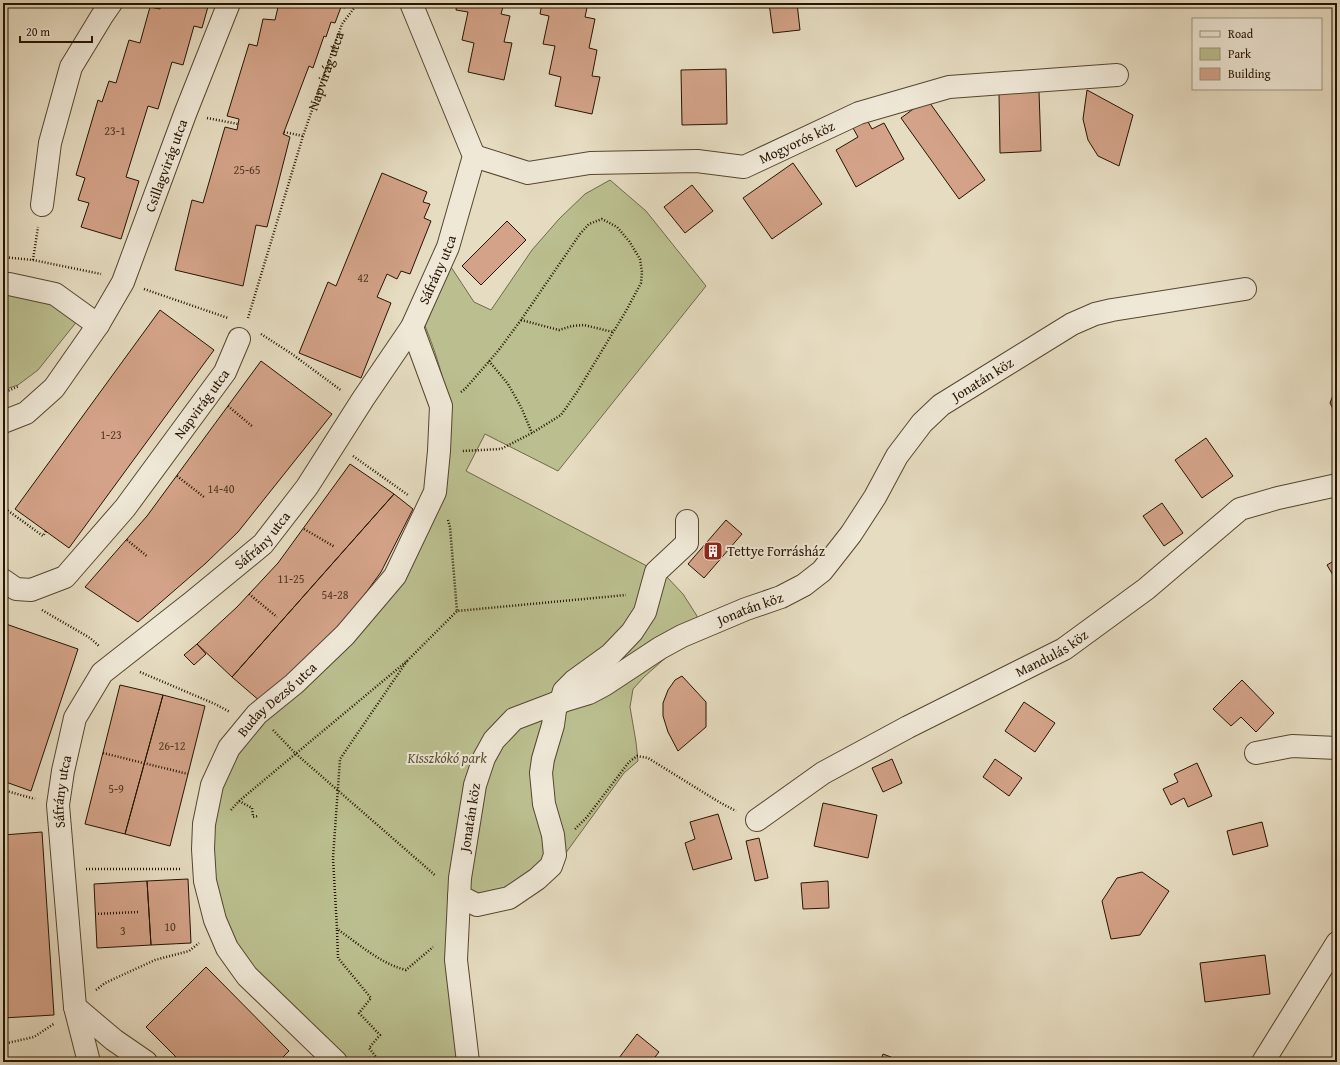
<svg xmlns="http://www.w3.org/2000/svg" width="1340" height="1065" font-family="'Gentium Book Plus',serif">
  <style>
    .green { fill: #bbbf8f; stroke: #706a48 }
    .building { fill: #d3a288; stroke: #261400 }
    .lines { fill: none; stroke-linecap: round; stroke-linejoin: round }
    .minor-casing { stroke: #564630; stroke-width: 24 }
    .path { stroke: #261400; stroke-width: 2.5; stroke-dasharray: 1 2; stroke-linecap: butt }
    .minor { stroke: #efe8d7; stroke-width: 22 }
    .labels { text-anchor: middle; dominant-baseline: central; stroke-width: 4; stroke-linejoin: round; paint-order: stroke }
    .number-label { font-size: 12px; fill: #513822 }
    .street-label { font-size: 14px; fill: #261400; stroke: #efe8d7 }
    .poi-label { font-size: 14px; fill: #261400; stroke: #efe8d7; text-anchor: start }
    .park-label { font-size: 14px; font-style: italic; fill: #5a5032; stroke: #efe8d7 }
  </style>
  <rect width="100%" height="100%" fill="#e6dcc1"/>
  <filter id="stains"><feTurbulence type="fractalNoise" baseFrequency=".005" numOctaves="4"/><feColorMatrix values="0 0 0 0 .2 0 0 0 0 .09 0 0 0 0 .02 0 0 0 .5 -.17"/></filter>
  <radialGradient id="worn" r=".72"><stop offset=".6" stop-color="#630" stop-opacity="0"/><stop offset="1" stop-color="#630" stop-opacity=".3"/></radialGradient>
  <path class="green" d="M610,180L646,211L706,286L558,471L485,434L466,471L666,576L683,594L697,616L693,631L680,645L644,677L633,689L630,707L636,742L638,761L624,773L565,854L468,909L465,959L478,1062H346L253,973L231,939L217,904L209,849L217,787L243,743L356,633L448,458C455,413 442,368 425,326L451,267L474,302L491,310L532,250L559,219L585,194Z
    M3,286L82,315L38,370L18,385L3,390Z"/>
  <path class="building" d="M162,3H209L202,28L194,26L183,65L172,62L158,109L148,106L126,177L139,181L121,239L81,227L89,203L78,200L85,178L76,175L98,100L102,102L109,81L116,83L129,40L140,43L150,7L160,9Z
    M279,3H347L345,8L341,7L335,23L331,22L326,37L324,36L313,68L309,66L284,132L283,134L290,137L267,227L256,225L243,286L175,270L192,200L203,203L225,127L237,130L239,119L227,116L249,44L257,46L263,19L275,20Z
    M457,3H504L501,14L510,16L504,42L512,43L504,80L468,72L474,43L462,40L468,12L456,10Z
    M542,3H588L585,17L595,19L589,48L597,50L592,76L600,77L592,114L555,106L561,77L549,74L555,46L543,44L549,16L540,14Z
    M769,3H797L800,30L773,33Z
    M726,69L727,124L682,125L681,70Z
    M1087,90L1133,115L1119,166L1098,156L1088,140L1083,119Z
    M1039,91L1041,151L1000,153L999,93Z
    M927,99L985,180L959,199L901,118Z
    M867,120L872,129L884,123L904,159L856,187L836,150L858,137L853,128Z
    M793,163L822,204L772,239L743,198Z
    M382,173L427,192L423,202L430,204L424,218L431,221L410,274L401,271L397,279L387,274L377,297L391,303L361,378L299,353L328,282L336,286Z
    M692,185L713,211L685,233L664,207Z
    M507,221L526,240L481,285L462,266Z
    M160,310L214,350L69,548L15,509Z
    M261,361L332,414L238,532L206,563L138,622L85,587L147,516Z
    M1337,385V417L1330,403Z
    M1206,438L1233,476L1202,498L1175,460Z
    M350,464L394,494L232,677L197,644L237,607L278,563Z
    M394,494L413,509L381,572L349,616L301,666L261,702L232,677Z
    M1162,503L1183,533L1164,546L1143,516Z
    M726,520L742,534L704,578L688,564Z
    M1337,559V582L1327,565Z
    M3,623L78,649L31,791L3,781Z
    M197,644L206,654L194,665L184,655Z
    M682,676L706,702V727L678,751L668,732L663,716V703L668,690L675,680Z
    M1242,680L1274,713L1256,732L1241,717L1231,726L1213,709Z
    M120,685L163,695L125,834L85,824Z
    M163,695L205,706L170,846L125,834Z
    M1024,702L1055,723L1035,752L1005,731Z
    M892,759L902,783L883,792L872,768Z
    M995,759L1022,778L1009,796L983,777Z
    M1197,763L1212,796L1188,807L1184,798L1171,805L1163,789L1178,782L1174,774Z
    M823,803L877,815L868,858L814,846Z
    M718,814L732,859L693,870L685,843L695,839L690,822Z
    M1262,822L1268,846L1233,855L1227,831Z
    M42,832L54,1015L3,1018V835Z
    M759,838L768,878L755,881L746,841Z
    M1142,872L1169,891L1140,935L1111,939L1102,901L1117,878Z
    M188,879L191,943L151,945L147,881Z
    M147,881L151,945L97,948L94,884Z
    M828,881L829,908L803,909L801,883Z
    M1265,955L1270,994L1205,1002L1200,963Z
    M206,967L289,1051L278,1062H181L146,1027Z
    M637,1034L659,1052L651,1062H616Z
    M883,1054L904,1062H880Z
    M1337,1054V1062H1325Z"/>
  <g class="lines">
    <g class="minor-casing">
      <g id="minor">
        <path id="s2" d="M474,156L528,173L590,163L697,161L744,167L859,113L949,87L1117,75"/>
        <path d="M42,205L50,143L71,67L102,16L111,3"/>
        <path d="M3,284H9L55,294L98,325"/>
        <path id="s3" d="M3,422L26,413L54,388L98,325L123,282L185,114L229,3"/>
        <path id="s4" d="M3,580L16,589L31,590L65,577L125,508L225,372L239,339"/>
        <path d="M561,702L564,691L574,681L610,655L632,632L645,612L656,572L687,543V521"/>
        <path d="M1256,753L1292,746L1337,748"/>
        <path id="s5" d="M757,820L823,773L908,727L1064,649L1146,589L1240,509L1278,498L1337,485"/>
        <path d="M459,896L477,905L509,898L537,879L551,866L555,855L553,835L544,804L541,773L543,759L553,725L556,703"/>
        <path d="M75,1007L114,1040L146,1062"/>
        <path id="s6" d="M89,1062L75,1007L58,805L63,771L75,718L102,673L190,604L263,544L307,487L363,399L412,327L448,247L474,156L411,3"/>
        <path id="s7" d="M336,1062L247,976L227,948L215,920L205,881L203,849L204,824L212,785L229,748L257,714L294,684L345,635L395,576L435,492L439,451L441,406L412,327"/>
        <path id="s8" d="M468,1062L456,960L460,878L475,785L484,758L494,740L514,719L556,703L589,693L604,685L660,648L682,636L746,609L781,597L804,585L822,571L851,534L875,497L897,456L922,423L941,405L1072,324L1095,314L1112,310L1245,289"/>
        <path d="M1263,1062L1337,943"/>
      </g>
    </g>
    <g class="path">
      <path d="M207,118L238,124"/>
      <path d="M284,132L303,136"/>
      <path d="M3,257L33,260L101,274"/>
      <path d="M33,260L38,227"/>
      <path d="M144,289L228,318"/>
      <path id="s1" d="M248,318L303,136L342,24L358,3"/>
      <path d="M521,320L559,330L572,326L584,325L613,332"/>
      <path d="M261,334L292,354L342,391"/>
      <path d="M489,361L508,384L521,407L532,433"/>
      <path d="M461,392L465,389L498,351L521,320L580,234L589,224L602,219L617,227L629,241L640,259L642,272L641,283L626,311L577,392L561,415L532,433L501,449L462,451"/>
      <path d="M3,393L19,386"/>
      <path d="M228,406L253,427"/>
      <path d="M353,456L408,495"/>
      <path d="M177,476L204,497"/>
      <path d="M3,507L43,536L46,531"/>
      <path d="M448,520L450,527L457,611L626,595"/>
      <path d="M304,529L335,547"/>
      <path d="M127,540L148,557"/>
      <path d="M249,594L277,617"/>
      <path d="M42,610L90,638L99,646"/>
      <path d="M407,661L340,759L333,858L337,929C359,944 381,964 406,970L433,947"/>
      <path d="M140,672L215,704L230,712"/>
      <path d="M3,710L8,711"/>
      <path d="M273,730L295,753L436,876"/>
      <path d="M103,753L188,774"/>
      <path d="M3,790L35,799"/>
      <path d="M239,801L252,808L253,817L258,816"/>
      <path d="M231,810L239,801L407,661L457,611"/>
      <path d="M575,829L587,817L629,762L637,756L648,758L719,802L736,811"/>
      <path d="M86,869H181"/>
      <path d="M95,914L138,912"/>
      <path d="M337,930L338,958L371,998L359,1013L380,1035L369,1048L380,1062"/>
      <path d="M3,981H8"/>
      <path d="M96,990L105,983L155,960L189,951L199,943"/>
      <path d="M3,1044L34,1037L55,1023"/>
    </g>
    <use href="#minor" class="minor"/>
  </g>
  <defs>
    <g id="building-square" transform="scale(1)"><rect x="-9" y="-9" width="18" height="18" rx="4" fill="#8f2418" stroke="#efe8d7"/><path d="M-4-6H4V6H1V3H-1V6H-4ZM-2.5-4.3h1.7v1.8h-1.7ZM.8-4.3h1.7v1.8H.8ZM-2.5-1h1.7V.8h-1.7ZM.8-1h1.7V.8H.8Z" fill="#fff"/></g>
  </defs>
  <g fill-rule="evenodd">
    <use href="#building-square" x="713" y="551"/>
  </g>
  <g class="labels">
    <g class="number-label">
      <text x="115" y="130">23-1</text>
      <text x="247" y="169">25-65</text>
      <text x="363" y="277">42</text>
      <text x="111" y="434">1-23</text>
      <text x="221" y="488">14-40</text>
      <text x="291" y="578">11-25</text>
      <text x="335" y="594">54-28</text>
      <text x="172" y="745">26-12</text>
      <text x="116" y="788">5-9</text>
      <text x="170" y="926">10</text>
      <text x="123" y="930">3</text>
    </g>
    <g class="street-label">
      <text stroke="none"><textPath href="#s1" startOffset="259">Napvirág utca</textPath></text>
      <text stroke="none"><textPath href="#s2" startOffset="332">Mogyorós köz</textPath></text>
      <text stroke="none"><textPath href="#s3" startOffset="313">Csillagvirág utca</textPath></text>
      <text stroke="none"><textPath href="#s6" startOffset="933">Sáfrány utca</textPath></text>
      <text stroke="none"><textPath href="#s8" startOffset="955">Jonatán köz</textPath></text>
      <text stroke="none"><textPath href="#s4" startOffset="288">Napvirág utca</textPath></text>
      <text stroke="none"><textPath href="#s6" startOffset="609">Sáfrány utca</textPath></text>
      <text stroke="none"><textPath href="#s8" startOffset="619">Jonatán köz</textPath></text>
      <text stroke="none"><textPath href="#s5" startOffset="339">Mandulás köz</textPath></text>
      <text stroke="none"><textPath href="#s7" startOffset="435">Buday Dezső utca</textPath></text>
      <text stroke="none"><textPath href="#s6" startOffset="273">Sáfrány utca</textPath></text>
      <text stroke="none"><textPath href="#s8" startOffset="246">Jonatán köz</textPath></text>
    </g>
    <g class="poi-label">
      <text x="727" y="551">Tettye Forrásház</text>
    </g>
    <g class="park-label">
      <text x="447" y="758">Kisszkókó park</text>
    </g>
  </g>
  <rect width="1340" height="1065" fill="none" stroke="#e6dcc1" stroke-width="16"/>
  <rect x="4" y="4" width="1332" height="1057" fill="none" stroke="#261400" stroke-width="2"/>
  <rect x="8" y="8" width="1324" height="1049" fill="none" stroke="#261400"/>
  <rect x="1192" y="18" width="130" height="72" fill="#efe8d7" stroke="#9f9381"/>
  <rect x="1200" y="31" width="20" height="6" fill="#efe8d7" stroke="#9f9381"/>
  <text x="1228" y="38" font-size="12" fill="#261400">Road</text>
  <rect x="1200" y="48" width="20" height="12" fill="#bbbf8f" stroke="#9f9381"/>
  <text x="1228" y="58" font-size="12" fill="#261400">Park</text>
  <rect x="1200" y="68" width="20" height="12" fill="#d3a288" stroke="#9f9381"/>
  <text x="1228" y="78" font-size="12" fill="#261400">Building</text>
  <path d="M20 36v6h72v-6" fill="none" stroke="#261400" stroke-width="2"/>
  <text x="26" y="36" font-size="12" fill="#261400" stroke="#efe8d7" stroke-width="3" paint-order="stroke">20 m</text>
  <rect width="100%" height="100%" filter="url(#stains)"/>
  <rect width="100%" height="100%" fill="url(#worn)"/>
</svg>
